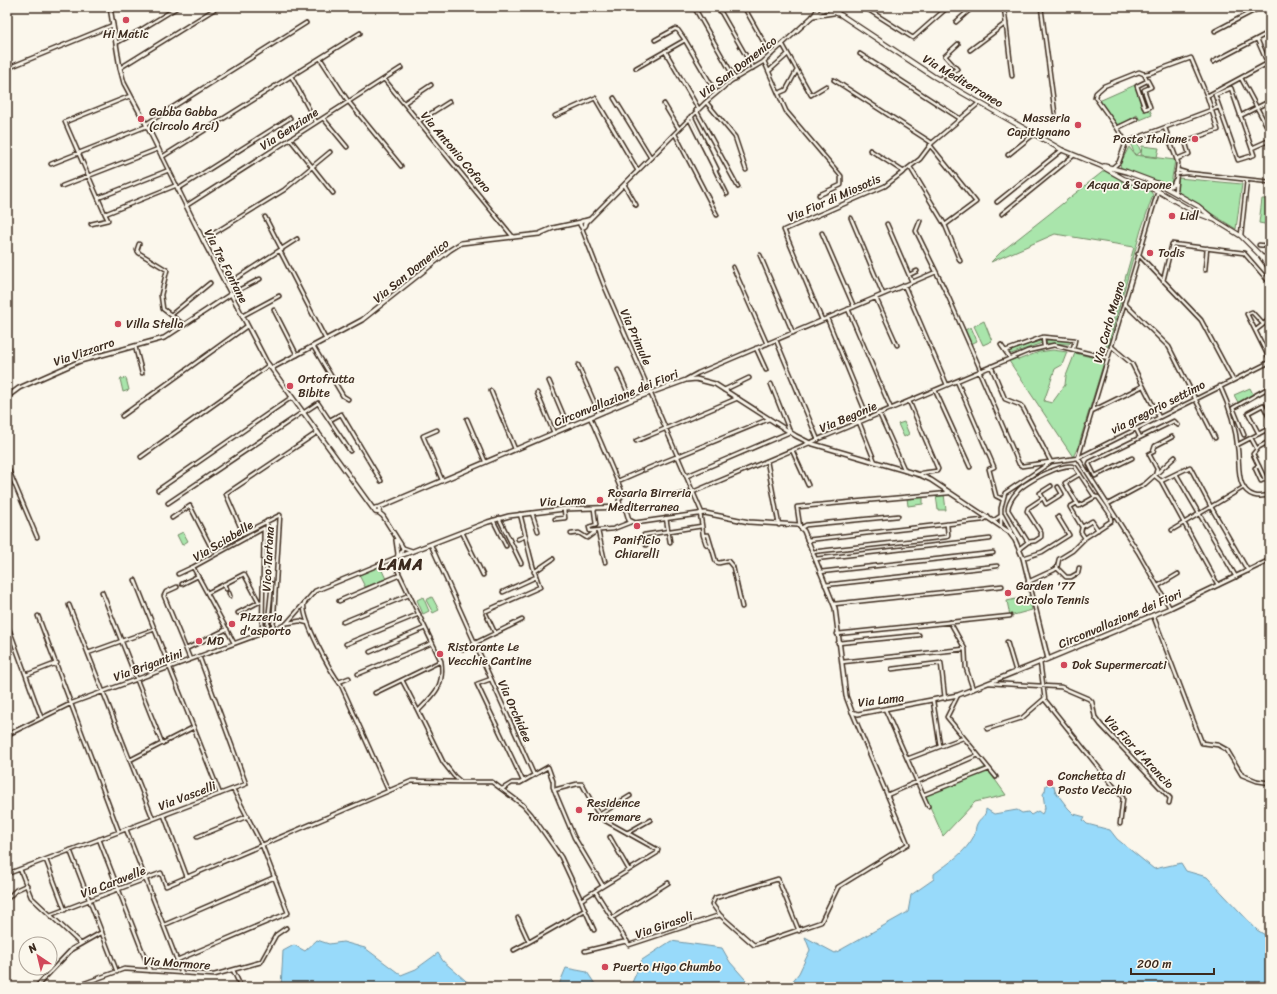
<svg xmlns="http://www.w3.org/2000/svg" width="1277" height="994" font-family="Sriracha,sans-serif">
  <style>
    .green { fill: #a9e5ab; stroke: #728864 }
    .water { fill: #98dafa; stroke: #7394a2 }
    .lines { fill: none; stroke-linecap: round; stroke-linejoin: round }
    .minor-casing { stroke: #3b2a1e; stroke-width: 5.5 }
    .tertiary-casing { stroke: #3b2a1e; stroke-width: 6 }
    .secondary-casing { stroke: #3b2a1e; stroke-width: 6 }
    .minor { stroke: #fbf7ec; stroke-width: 2.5 }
    .tertiary { stroke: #fbf7ec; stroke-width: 3 }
    .secondary { stroke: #fbf7ec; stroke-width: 3.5 }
    .poi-dot { fill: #d1495b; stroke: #fbf7ec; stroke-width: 1.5 }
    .labels { text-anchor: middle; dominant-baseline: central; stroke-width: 3.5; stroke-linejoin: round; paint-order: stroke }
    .poi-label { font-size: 12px; fill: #3b2a1e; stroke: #fbf7ec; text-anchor: start }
    .street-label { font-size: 12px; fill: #3b2a1e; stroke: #fbf7ec }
    .district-label { font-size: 16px; font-weight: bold; letter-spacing: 1px; fill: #3b2a1e; stroke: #fbf7ec }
  </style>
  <rect width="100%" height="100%" fill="#fbf7ec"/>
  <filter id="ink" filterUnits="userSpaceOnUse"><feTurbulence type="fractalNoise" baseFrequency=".025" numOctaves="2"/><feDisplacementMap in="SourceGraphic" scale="8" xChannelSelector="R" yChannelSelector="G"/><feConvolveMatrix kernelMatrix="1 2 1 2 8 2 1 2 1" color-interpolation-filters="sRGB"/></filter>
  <g filter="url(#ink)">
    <path class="green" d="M1135,85L1144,110L1149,108L1152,115L1140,120L1137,115L1126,122L1117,125L1099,101Z
      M1137,142L1141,152L1135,155L1175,160L1171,184L1165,186L1121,168L1120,164L1129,147L1135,155L1131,145Z
      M1142,146L1159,148L1157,157L1141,155Z
      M1105,170L1149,189L1153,195L1141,230L1108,347L1106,346L1134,247L1055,234L991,262L1001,252Z
      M1178,178L1242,184L1236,229L1179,193L1177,189Z
      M1262,199H1270V225L1259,223Z
      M984,321L992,341L983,345L974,326Z
      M971,327L977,341L971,344L965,330Z
      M1047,340H1067L1071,342L1069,344L1046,343Z
      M1040,341L1042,343L1011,354L1008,351Z
      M1053,350L1067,352L1062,365L1055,369L1044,401L1052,403L1065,385L1066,376L1075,353L1103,360L1104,362L1078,447L1073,457L1009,361L1017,358L1018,360L1039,352Z
      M126,378L129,390L123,392L120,379Z
      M1250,388L1254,396L1239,404L1234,395Z
      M904,422L909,434L904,437L898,424Z
      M944,494L946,510H938L936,495Z
      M923,496V504L908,506L907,498Z
      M183,532L188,541L182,545L177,535Z
      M380,566L386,579L365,587L359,575Z
      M1029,596L1032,610L1010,616L1007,601Z
      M423,597L429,611L423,614L417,600Z
      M432,597L439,610L433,613L426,600Z
      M986,767L1006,795L975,802L943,836L924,793Z"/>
    <path class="water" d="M1049,784L1054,786L1055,791L1068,808L1074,814L1085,817L1083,820L1087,824L1110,830L1117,839L1154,869L1181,863L1186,871L1207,877L1257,930L1270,938V987H788L799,973L810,950L805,937L835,953L908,912L911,895L934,879V874C950,862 965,853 974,836C976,832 975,827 977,824C980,817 986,817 986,809L994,814L1017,810L1022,813L1028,812L1031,815L1038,811L1042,814L1045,808L1043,794L1045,791L1046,785Z
      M317,940L329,944L343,942L365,948L401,975L416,969L438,953L443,961L473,987H281L283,951L294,945L305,951Z
      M671,941L722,948L730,962L752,987H630L642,960Z
      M566,968L587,972L595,984L601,987H558Z"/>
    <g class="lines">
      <g class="minor-casing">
        <path id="minor" d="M694,7L735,79
          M718,7L753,68
          M744,7L771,55
          M864,7L913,38L948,7
          M1004,7L1012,76
          M1041,7L1055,113
          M814,15L819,7
          M956,22L973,7
          M1215,31L1261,7
          M1257,39L1270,69
          M655,40L675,29L678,30L685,40
          M116,43L139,31L178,7
          M783,45L811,95L826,86
          M970,50L1006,23
          M665,51L698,108
          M860,54L959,118
          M320,58L348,101L401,166
          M764,61L786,111L841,176V185L819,195
          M1213,62L1270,32
          M120,68L218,7
          M636,68L685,40L716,93
          M769,71L788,54
          M1144,74L1151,87L1144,90L1150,107L1145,109L1137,86L1147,81
          M291,76L316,122
          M1241,78L1270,132
          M10,79L8,68L113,25
          M384,79L513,237
          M939,79L957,69L945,56L958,44
          M834,80L932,143
          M1231,88L1254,155L1238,160L1215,95Z
          M779,93L786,90L797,70
          M1207,96L1270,62
          M614,98L651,158
          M706,102L735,137L746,170
          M404,103L431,85
          M664,104L679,129
          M696,110L738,187
          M555,116L595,98L638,171
          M691,116L717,169
          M1240,116L1270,101
          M323,118L347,147
          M689,118L727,194
          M419,121L449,102
          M146,124L306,23
          M1117,128L1095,97L1096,93L1104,86L1139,72L1144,74L1150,73L1191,58L1207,96L1218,130L1185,141L1189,154L1177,159
          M1165,128L1178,163L1175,190L1177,194
          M675,134L717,215
          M290,139L333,193
          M1126,142L1117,128L1136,119
          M930,145L976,202L945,225
          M1252,148L1270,140
          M870,150L904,172
          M1008,155L1034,134
          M162,157L360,33
          M51,164L147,126
          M910,167L945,225L960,261
          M1112,168L1119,162L1126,142L1219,107
          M1177,170L1187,173L1270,182
          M1176,174L1186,173
          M62,186L158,149
          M625,186L636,205
          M1166,188L1173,185L1175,180
          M178,189L290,118
          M1158,191L1078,458L1138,552L1170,608
          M98,198L169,170
          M997,202L1062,150
          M186,206L401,68
          M105,214L65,122L130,96
          M1002,214L1073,156
          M265,217L282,250
          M851,218L883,294
          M583,221L590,219
          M920,221L916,231L948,296L981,371
          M91,224L108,220L105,214L177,185
          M585,224L706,102L731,81L763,62L813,16L825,9
          M887,224L912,282
          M581,226L604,285L702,513
          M822,233L854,307
          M1241,235L1247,180
          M203,240L284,190L330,152
          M139,244L137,250L139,253L167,270L161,295L163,309L184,325
          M1259,245L1270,246
          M280,251L326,340
          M1138,254L1201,320L1233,380
          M760,255L793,333
          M733,267L767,344
          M1205,270L1207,248
          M909,275L917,271
          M1163,281L1172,244L1244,253L1270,283
          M226,285L297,239
          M904,285L947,385
          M231,294L260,279
          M876,298L897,345
          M1124,303L1169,347L1215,438
          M848,309L891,409
          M274,310L297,355
          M171,315L210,283
          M242,316L279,296
          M827,318L868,418
          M822,320L784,230L885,186L920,159L932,143L979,103
          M1263,324L1252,312L1247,314L1270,360
          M1256,330L1270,319
          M1043,337L1044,346
          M776,340L818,440
          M1001,345L1010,358
          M135,346L142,373
          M313,346L343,396L348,399
          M1111,346L1132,364L1159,417
          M756,348L766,370
          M1005,351L1043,337L1075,340L1073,349
          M578,365L599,413
          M991,366L1005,399L1020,405L1023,408L1051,462
          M618,370L631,400
          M979,371L1019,464L1022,466L1078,458L1270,362
          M687,379L698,373L936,272
          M549,381L568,426
          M957,381L994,467L989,469L996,496L1002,499
          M1220,386C1230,407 1236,428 1238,451C1239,461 1238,475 1242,484C1247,496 1259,499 1270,494
          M724,390L749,378
          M935,390L970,467
          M491,391L515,449
          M537,393L554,433
          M909,401L938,469L937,471L922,473L920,475
          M1092,411L1143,386
          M303,413L318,403L350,451
          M879,413L905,471
          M122,416L247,326
          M590,417L623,494L619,500L621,507
          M467,419L485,461
          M330,420L341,414L381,481
          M859,422L875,462
          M1136,429L1140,437
          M437,430L423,436L442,480
          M1259,434L1248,413L1263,405L1270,419
          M1244,435L1233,408L1270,387
          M1172,437L1155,446L1153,452L1149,454L1157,469L1155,476L1161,481L1218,585
          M1251,438L1257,449
          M636,441L738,398
          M1237,445L1270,428
          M792,450L808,485
          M141,457L269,365
          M1132,458L1095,476L1089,464L1090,462L1174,421L1178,425
          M767,461L779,525
          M7,466L37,537
          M1259,466L1255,468L1261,481L1265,479L1253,454L1259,447L1270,441
          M644,470L769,419
          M1080,474L1065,483L1079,506L1095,497
          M1176,474L1236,577
          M687,476L790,432L771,384
          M618,481L641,471
          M1161,481L1190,467L1211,507L1248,571
          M158,490L292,397
          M672,496L693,492L1028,351L1054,345L1108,358
          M1043,498L1046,504L1062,494L1058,487
          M168,503L303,412
          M1077,503L1070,507L1082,527L1092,521L1098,530
          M1108,504L1145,484L1175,457
          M594,509L596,525L589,527L590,531L613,529L631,522
          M532,513L538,531
          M172,518L190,506L212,549L280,515L273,629
          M499,518L521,563
          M666,518L670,542
          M555,519L565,518L564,509
          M493,520L506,546
          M993,521L1002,515L1014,537
          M702,526L703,535H708L716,562L719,563L728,561L733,567L742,607
          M1001,526V508L1005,493L1051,462
          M800,527L797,507L949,493
          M1082,527L1081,532L1085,538
          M801,528L806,525L898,516
          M1172,530L1244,487
          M598,531L605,562
          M462,532L483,575
          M243,533L226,494L318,432
          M571,534L579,533L587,538L595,532
          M703,535L706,544L712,548
          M518,539L526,536
          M807,540L983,520L988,517
          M1028,542L1035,541L1041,537V533L1027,511L1028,508L1043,498L1040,493L1051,486
          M431,545L534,775
          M646,545L644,535L702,526L700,513
          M1019,549L1028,542L1008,510C1008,504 1013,496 1017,492C1023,483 1065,461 1075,467L1095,497H1098L1110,514L1111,521L1085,538L1072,551L1059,559L1057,568L1054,570L1028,582
          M812,552L946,537L948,535L947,524
          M398,554L395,562L396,567L441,661C445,686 434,695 418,711L443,762L454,776L461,782H492L523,805L531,814L561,857L581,900L595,891L629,945L720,915L754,945L821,922L838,887L908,844L852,712
          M1023,558L1042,552L1069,535L1058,517
          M815,559L990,539
          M1057,568L1066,577H1071L1078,573L1079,568
          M534,572L553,559
          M820,572L993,553
          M178,574L193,567
          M135,580L220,794
          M182,584L198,576
          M224,584L226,589
          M825,585L997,566
          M1158,586L1178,574
          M177,587L166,592L164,596L190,659
          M102,592L162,743
          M503,592L536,577
          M207,593L244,574L259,602H262
          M229,593L230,596
          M339,601L400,575
          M304,604C302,620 330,671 341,685L388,790
          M834,604L1002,586
          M69,605L153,819
          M486,611L540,587C530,563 527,539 520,514
          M238,613L259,602
          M486,614L495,633
          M1153,615L1202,743L1218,745L1227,750L1242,775L1257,781L1270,783
          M38,616L119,832
          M343,622L409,595
          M950,622L965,649L966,668L973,689
          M288,623L300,621L308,623
          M7,624L12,637
          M267,631L272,584L266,581L267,521
          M837,634L1010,616
          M7,639L12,637L41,717
          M1007,642L1016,672
          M234,643L193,567L264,528L262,633
          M838,643L919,635
          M346,644L419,614
          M186,649L227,629
          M463,649L522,620
          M370,652L425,628
          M88,653L155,629
          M842,662L965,649
          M1040,662L1045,700L1123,798L1120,824
          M892,669L941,663L945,699
          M358,674L432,643
          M26,675L57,663
          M491,679L477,684L523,781
          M402,680L418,711
          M339,682L349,678
          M989,683L1061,687L1089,699L1092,702L1095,717L1101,725L1170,798L1169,803
          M375,693L441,661
          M958,695L947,717L996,777
          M933,701L940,746
          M885,709L928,806
          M987,729L1022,718L1044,699
          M7,735L72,703L282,626L287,623L315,591L400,556L403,548
          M907,759L963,738
          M130,760L194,727
          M502,789L512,783H520L548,767L553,781V787L574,837L603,886L595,891
          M554,790L577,784H582L596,810L604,820L658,850L657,853L603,886
          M887,795L978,755
          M923,795L989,769
          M164,815L187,877
          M599,815L630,796
          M126,829L182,973
          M627,833L650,820
          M197,837L248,816
          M610,837L629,870
          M99,839L150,971
          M70,850L117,972
          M46,860L65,910
          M20,869L31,897L81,944
          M7,874L246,784L199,656
          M7,899L16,890L27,885
          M585,910L594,930
          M50,915L161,873L166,886L412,781L461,782
          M720,915L712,904L715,898L778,879L799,931
          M518,918L529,942L585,910L581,900
          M612,918L668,883
          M164,925L275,877
          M514,950L529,942
          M585,951L627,941
          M177,960L288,913L262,845L233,789
          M233,970L241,987
          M36,987L72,949L102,932
          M74,987L124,969L214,975L261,962L276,935L286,928"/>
      </g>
      <g class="tertiary-casing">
        <path id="tertiary" d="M110,7L120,68L124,83L148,128L203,240L266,361L374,510
          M813,16L833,13
          M580 224a3 3 0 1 1 6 0a3 3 0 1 1-6 0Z
          M272,368L362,320L450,250L461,243L539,234L553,228L581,222
          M7,397L19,388L80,361L164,338L231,294
          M374.5 510a2.5 2.5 0 1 1 5 0a2.5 2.5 0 1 1-5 0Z
          M378,508L631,400L686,380L696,379L715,384L796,436L810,443L920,475L931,480L1009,532L1015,540L1023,558L1048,659L1170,608L1270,560
          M378,512L383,516L403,548L412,551
          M396,540L398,554L400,556L488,522L509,516L564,509L623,507L626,510L629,520L635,523L705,513L749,522L798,525L804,531L835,608L846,696L852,712L858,714L958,695L1048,659"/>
      </g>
      <g class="secondary-casing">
        <path id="secondary" d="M822,7L825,9L829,7
          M833,7L838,13
          M826,9L841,15L933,76L1062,150L1101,166L1124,179L1158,191L1194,212L1215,220
          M1104,166L1127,172L1159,184L1198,206L1215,220L1241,236L1260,255L1270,269
          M1263,257L1270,262"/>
      </g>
      <use href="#minor" class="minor"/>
      <use href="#tertiary" class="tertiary"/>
      <use href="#secondary" class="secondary"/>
    </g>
  </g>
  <g class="poi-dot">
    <circle cx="126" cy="20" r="4"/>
    <circle cx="141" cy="119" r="4"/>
    <circle cx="1078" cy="125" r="4"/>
    <circle cx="1195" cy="139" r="4"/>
    <circle cx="1079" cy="185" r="4"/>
    <circle cx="1172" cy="216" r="4"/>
    <circle cx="1150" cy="253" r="4"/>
    <circle cx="118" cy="324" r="4"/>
    <circle cx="290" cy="386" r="4"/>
    <circle cx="600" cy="500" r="4"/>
    <circle cx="637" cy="526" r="4"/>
    <circle cx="1008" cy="593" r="4"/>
    <circle cx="232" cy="624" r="4"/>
    <circle cx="199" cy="641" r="4"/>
    <circle cx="440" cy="654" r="4"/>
    <circle cx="1064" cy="665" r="4"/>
    <circle cx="1050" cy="783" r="4"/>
    <circle cx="579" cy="810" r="4"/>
    <circle cx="605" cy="967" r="4"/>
  </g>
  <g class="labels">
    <g class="poi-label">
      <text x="126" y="34" text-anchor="middle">Hi Matic</text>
      <text x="149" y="112">Gabba Gabba<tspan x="149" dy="14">(circolo Arci)</tspan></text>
      <text x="1070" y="118" text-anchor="end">Masseria<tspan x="1070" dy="14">Capitignano</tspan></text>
      <text x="1187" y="139" text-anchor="end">Poste Italiane</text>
      <text x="1087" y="185">Acqua &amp; Sapone</text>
      <text x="1180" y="216">Lidl</text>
      <text x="1158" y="253">Todis</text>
      <text x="126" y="324">Villa Stella</text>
      <text x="298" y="379">Ortofrutta<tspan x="298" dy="14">Bibite</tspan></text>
      <text x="608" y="493">Rosaria Birreria<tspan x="608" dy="14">Mediterranea</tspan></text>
      <text x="637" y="540" text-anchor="middle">Panificio<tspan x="637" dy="14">Chiarelli</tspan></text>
      <text x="1016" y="586">Garden '77<tspan x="1016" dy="14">Circolo Tennis</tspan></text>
      <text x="240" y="617">Pizzeria<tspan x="240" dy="14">d'asporto</tspan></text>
      <text x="207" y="641">MD</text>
      <text x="448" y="647">Ristorante Le<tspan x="448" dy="14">Vecchie Cantine</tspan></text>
      <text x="1072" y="665">Dok Supermercati</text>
      <text x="1058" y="776">Conchetta di<tspan x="1058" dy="14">Posto Vecchio</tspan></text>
      <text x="587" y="803">Residence<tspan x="587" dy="14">Torremare</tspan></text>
      <text x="613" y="967">Puerto Higo Chumbo</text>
    </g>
    <g class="street-label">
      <text transform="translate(738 67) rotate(-37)">Via San Domenico</text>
      <text transform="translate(963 81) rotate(31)">Via Mediterraneo</text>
      <text transform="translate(289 129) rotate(-33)">Via Genziane</text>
      <text transform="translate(456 152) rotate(50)">Via Antonio Cofano</text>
      <text transform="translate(834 198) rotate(-24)">Via Fior di Miosotis</text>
      <text transform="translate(226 266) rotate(63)">Via Tre Fontane</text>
      <text transform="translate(411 271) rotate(-39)">Via San Domenico</text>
      <text transform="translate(1109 322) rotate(-74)">Via Carlo Magno</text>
      <text transform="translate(636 337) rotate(66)">Via Primule</text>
      <text transform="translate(84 352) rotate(-19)">Via Vizzarro</text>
      <text transform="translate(616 398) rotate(-22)">Circonvallazione dei Fiori</text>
      <text transform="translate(1158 407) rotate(-27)">via gregorio settimo</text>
      <text transform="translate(848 417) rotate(-23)">Via Begonie</text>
      <text transform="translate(563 501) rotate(-3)">Via Lama</text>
      <text transform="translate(223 541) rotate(-31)">Via Sciabelle</text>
      <text transform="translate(268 559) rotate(-87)">Vico Tartana</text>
      <text transform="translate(1120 619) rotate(-23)">Circonvallazione dei Fiori</text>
      <text transform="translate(148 665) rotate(-20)">Via Brigantini</text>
      <text transform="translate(881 700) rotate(-7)">Via Lama</text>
      <text transform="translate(515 711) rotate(66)">Via Orchidee</text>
      <text transform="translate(1139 752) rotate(47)">Via Fior d'Arancio</text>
      <text transform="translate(187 796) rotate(-21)">Via Vascelli</text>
      <text transform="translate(113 882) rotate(-21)">Via Caravelle</text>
      <text transform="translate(664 925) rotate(-19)">Via Girasoli</text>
      <text transform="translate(177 963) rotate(4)">Via Mormore</text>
    </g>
    <g class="district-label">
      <text x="401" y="564">LAMA</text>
    </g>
  </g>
  <rect width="1277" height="994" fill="none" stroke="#fbf7ec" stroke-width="24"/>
  <rect x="12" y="12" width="1253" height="970" fill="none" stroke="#3b2a1e" stroke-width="1.5" filter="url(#ink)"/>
  <g transform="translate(38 956) rotate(325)"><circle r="19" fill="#fbf7ec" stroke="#aea59a"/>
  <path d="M0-3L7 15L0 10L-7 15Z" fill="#d1495b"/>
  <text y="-6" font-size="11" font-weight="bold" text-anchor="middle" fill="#3b2a1e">N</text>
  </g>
  <path d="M1131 968v6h83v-6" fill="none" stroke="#3b2a1e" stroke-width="2"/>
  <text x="1137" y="968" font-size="12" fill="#3b2a1e" stroke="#fbf7ec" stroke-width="3" paint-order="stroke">200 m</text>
</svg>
